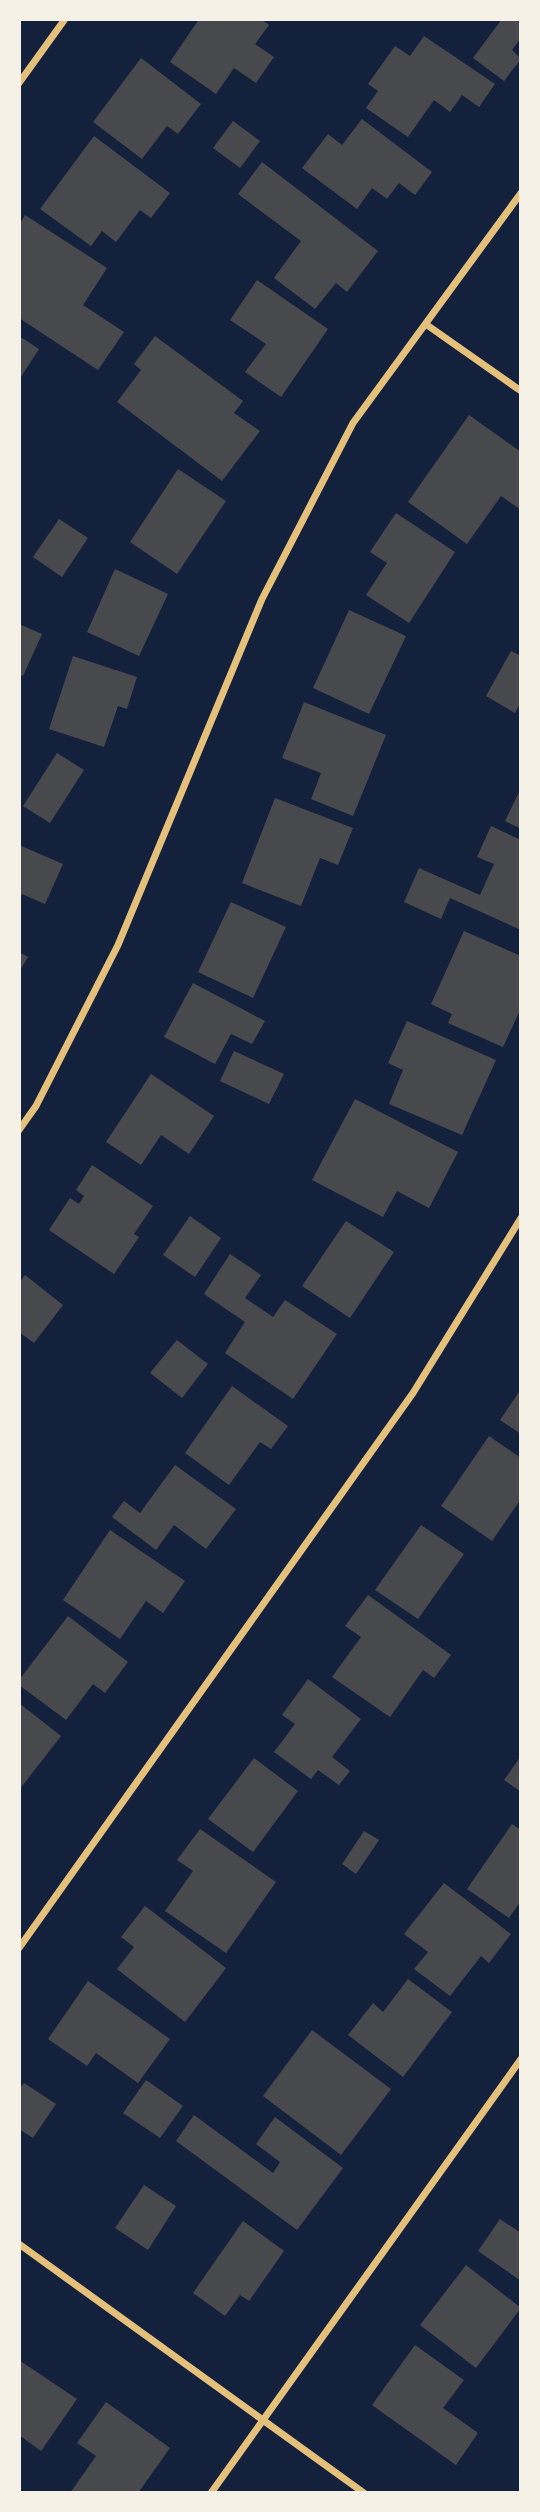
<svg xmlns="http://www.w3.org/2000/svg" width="540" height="2512" font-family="Arial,sans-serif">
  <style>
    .building { fill: #48494c }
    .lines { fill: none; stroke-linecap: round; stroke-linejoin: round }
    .minor { stroke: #e5c07b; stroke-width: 7 }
  </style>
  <rect width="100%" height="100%" fill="#14213d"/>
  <path class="building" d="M199,19H261L269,25L255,44L274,57L256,83L234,68L216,94L170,62Z
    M502,19H521V38L512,50L521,59L504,81L473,58Z
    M424,36L495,84L479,107L462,95L450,112L434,100L408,137L366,108L378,91L368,84L395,46L410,56Z
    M141,58L201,104L178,134L167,126L142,159L93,122Z
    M362,119L432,172L415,195L399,183L387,199L372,188L357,209L302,168L328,134L342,145Z
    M233,121L260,141L240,168L213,148Z
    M94,136L170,193L151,218L140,210L116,242L102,231L91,246L40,209Z
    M262,162L378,251L347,292L336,283L315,309L274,278L301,241L238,194Z
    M25,215L107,268L83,305L124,332L98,370L19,318V225Z
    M257,280L328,329L281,397L245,372L266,344L230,320Z
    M19,336L39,349L19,380Z
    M155,336L243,401L234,413L260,431L222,481L117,402L141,370L134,364Z
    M469,415L521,452V510L501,496L467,544L408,502Z
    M178,469L226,501L177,574L130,542Z
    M396,513L455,552L409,623L366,595L387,563L370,552Z
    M59,519L88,538L62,577L33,557Z
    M115,569L168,594L139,656L87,632Z
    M349,610L406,636L369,714L313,688Z
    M19,624L42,634L23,676L19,674Z
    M511,651L521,656V702L515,713L486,696Z
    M73,656L137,677L127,709L118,706L104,747L49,729Z
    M304,702L386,735L353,816L311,799L321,773L282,758Z
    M57,753L84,770L50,823L23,806Z
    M521,788V829L505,821Z
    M275,798L353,828L338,865L320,858L301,906L242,883Z
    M491,826L521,840V930L450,898L441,919L404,902L419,868L480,895L494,864L477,857Z
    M19,845L63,864L45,904L22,894L19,899Z
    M231,902L286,927L253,998L198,972Z
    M464,931L521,956V1008L503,1047L448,1023L452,1014L431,1004Z
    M19,952L28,957L19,972Z
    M193,983L265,1021L252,1044L231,1034L215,1064L164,1037Z
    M407,1021L496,1060L462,1135L389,1104L403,1070L388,1063Z
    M234,1051L284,1074L269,1104L220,1081Z
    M151,1074L214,1116L189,1154L161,1135L141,1165L106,1142Z
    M355,1099L458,1152L429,1208L397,1191L383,1217L312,1180Z
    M92,1165L153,1206L134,1234L139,1237L114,1274L49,1230L70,1198L79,1204L84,1196L76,1190Z
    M190,1216L221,1238L195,1277L163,1255Z
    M346,1221L394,1252L350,1318L302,1286Z
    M230,1254L261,1275L245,1298L273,1317L285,1300L337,1334L293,1399L225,1353L245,1322L204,1294Z
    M25,1275L63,1305L34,1343L19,1332V1283Z
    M177,1340L208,1364L182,1398L150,1373Z
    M232,1386L288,1426L271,1449L260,1442L229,1485L185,1453Z
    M521,1389V1434L500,1420Z
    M489,1436L521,1458V1499L492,1541L441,1506Z
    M175,1465L236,1509L206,1549L174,1525L156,1550L112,1517L124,1501L140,1513Z
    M421,1525L464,1554L418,1619L375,1590Z
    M110,1530L185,1581L163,1613L146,1601L120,1639L63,1600Z
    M368,1595L451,1655L434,1678L423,1670L390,1717L332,1677L361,1637L345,1626Z
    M68,1616L128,1662L105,1693L93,1684L66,1720L19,1685V1680Z
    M308,1679L361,1719L332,1757L350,1771L339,1785L318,1770L311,1779L274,1752L295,1724L282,1715Z
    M19,1703L61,1736L19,1790Z
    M521,1756V1792L504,1780Z
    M254,1758L298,1791L253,1852L208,1819Z
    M512,1824L521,1830V1901L509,1918L467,1889Z
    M200,1829L276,1882L226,1953L165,1911L193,1871L177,1860Z
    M364,1831L379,1840L356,1874L342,1864Z
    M444,1883L511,1934L489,1963L481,1956L450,1996L414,1969L428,1952L404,1934Z
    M145,1906L226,1968L185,2022L117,1969L134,1947L121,1937Z
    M408,1979L452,2012L403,2077L348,2035L373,2003L383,2012Z
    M88,1981L170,2039L138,2083L96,2053L87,2066L48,2039Z
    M312,2030L391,2089L341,2155L263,2096Z
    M146,2080L183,2106L160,2138L123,2113Z
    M24,2083L56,2104L33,2138L19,2129V2089Z
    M194,2115L273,2173L280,2162L256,2144L275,2117L343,2168L297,2230L176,2141Z
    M144,2185L176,2206L148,2250L115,2228Z
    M500,2219L521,2233V2281L478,2251Z
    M243,2221L284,2251L249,2301L240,2295L225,2316L193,2293Z
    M466,2265L521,2308L476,2368L420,2325Z
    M415,2345L464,2380L443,2408L478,2433L456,2465L372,2405Z
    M19,2360L77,2399L41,2451L19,2435Z
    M106,2402L170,2448L138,2493H70L96,2456L77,2443Z"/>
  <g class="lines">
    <path class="minor" d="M19,83L65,19
      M427,325L521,391
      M19,1130L36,1106L118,945L262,599L353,423L521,193
      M19,1948L413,1393L521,1218
      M19,2244L364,2493
      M211,2493L521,2059"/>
  </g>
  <rect width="540" height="2512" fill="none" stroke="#f6f1e7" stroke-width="42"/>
</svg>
